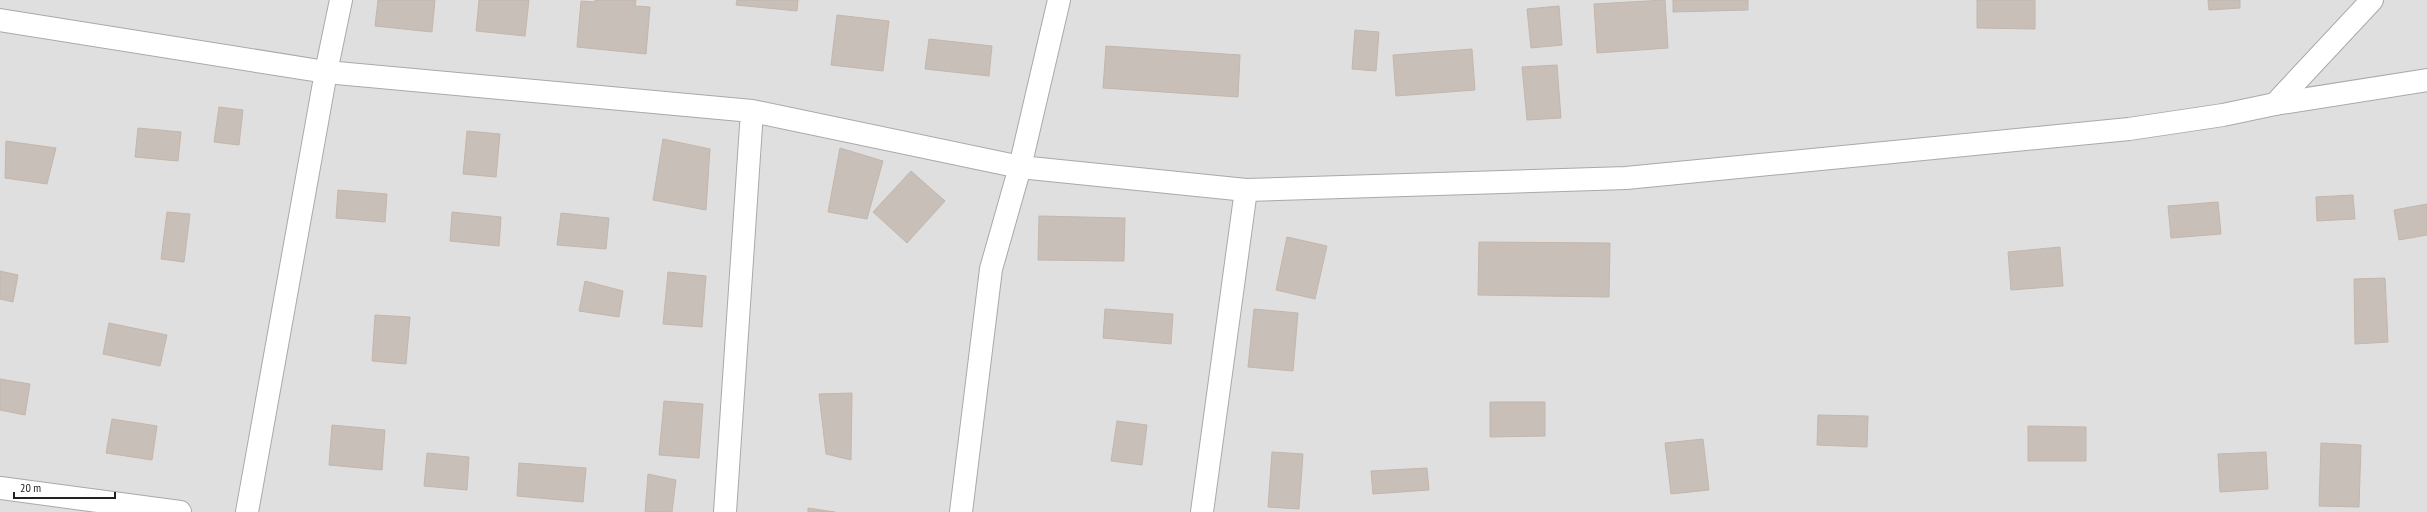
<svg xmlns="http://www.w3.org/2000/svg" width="2427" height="512" font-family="'PT Sans Narrow',sans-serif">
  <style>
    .residential { fill: #e0dfdf }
    .building { fill: #c7bfb8; stroke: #c4b6ab }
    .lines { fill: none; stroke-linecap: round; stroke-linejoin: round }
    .minor-casing { stroke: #a9a9a9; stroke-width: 24 }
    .tertiary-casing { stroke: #a9a9a9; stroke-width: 24 }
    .minor { stroke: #fff; stroke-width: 22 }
    .tertiary { stroke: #fff; stroke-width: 22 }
  </style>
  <rect width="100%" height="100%" fill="#f2efe9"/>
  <path class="residential" d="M0,0H2427V512H0Z"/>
  <path class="building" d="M378,0H435L432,32L375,26Z
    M479,0H529L525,36L476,31Z
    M595,0H636L635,6L650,7L646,54L577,47L581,1L595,2Z
    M737,0H798L797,11L736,5Z
    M1665,0L1668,48L1597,53L1594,4Z
    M1673,0H1748V10L1673,12Z
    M1977,0H2035V29L1977,28Z
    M2208,0H2240V8L2209,10Z
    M1559,6L1562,45L1531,48L1527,9Z
    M837,15L889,21L883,71L831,65Z
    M1355,30L1379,32L1376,71L1352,69Z
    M929,39L992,46L989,76L925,69Z
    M1106,46L1240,55L1238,97L1103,88Z
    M1472,49L1475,90L1396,96L1393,55Z
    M1557,65L1561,118L1527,120L1522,67Z
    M219,107L243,110L239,145L214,142Z
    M138,128L181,132L178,161L135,157Z
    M467,131L500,134L496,177L463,174Z
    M663,139L710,149L706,210L653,200Z
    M6,141L56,148L47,184L5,178Z
    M840,148L883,161L867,219L828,212Z
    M911,171L945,201L907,243L873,212Z
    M338,190L387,194L385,222L336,218Z
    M2353,195L2355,219L2317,221L2316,197Z
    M2218,202L2221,234L2171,238L2168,206Z
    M2427,204V235L2399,240L2394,210Z
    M167,212L190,214L184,262L161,259Z
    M452,212L501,217L499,246L450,241Z
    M561,213L609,218L606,249L557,245Z
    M1039,216L1125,218L1124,261L1038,260Z
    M1287,237L1327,246L1315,299L1276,290Z
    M1479,242L1610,243L1609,297L1478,295Z
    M2060,247L2063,286L2011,290L2008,252Z
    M0,271L18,275L13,302L0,299Z
    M668,272L706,276L702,327L663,324Z
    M2385,278L2388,342L2355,344L2354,279Z
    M585,281L623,291L619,317L579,311Z
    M1105,309L1173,314L1171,344L1103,338Z
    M1254,309L1298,313L1293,371L1248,367Z
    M375,315L410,317L406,364L372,361Z
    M109,323L167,335L160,366L103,354Z
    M0,379L30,384L25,415L0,410Z
    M852,393L851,460L826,454L819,394Z
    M664,401L703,404L699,458L659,455Z
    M1490,402H1545V436L1490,437Z
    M1818,415L1868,416L1867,447L1817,445Z
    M112,419L157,426L152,460L106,453Z
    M1117,421L1147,425L1142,465L1111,461Z
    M332,425L385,430L382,470L329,465Z
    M2028,426L2086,427V461H2028Z
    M1703,439L1709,490L1671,494L1665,443Z
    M2321,443L2361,445L2359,507L2319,506Z
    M1272,452L1303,454L1299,509L1268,507Z
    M2266,452L2268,489L2220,492L2218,454Z
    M427,453L469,457L467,490L424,486Z
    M519,463L586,468L583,502L517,496Z
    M1427,468L1429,490L1373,494L1371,471Z
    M648,474L676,480L672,512H645Z
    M808,508L835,512H808Z"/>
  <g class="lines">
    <g class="minor-casing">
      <path id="minor" d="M2275,104L2427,80
        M0,488L180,512
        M247,512L326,72L341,0
        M961,512L991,269L1020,167L1059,0
        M1202,512L1246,190"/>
    </g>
    <g class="tertiary-casing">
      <path id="tertiary" d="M0,20L326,72L752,111L1020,167L1246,190L1626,178L2129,129L2223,115L2275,104L2372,0
        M725,512L752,111"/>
    </g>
    <use href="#minor" class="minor"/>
    <use href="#tertiary" class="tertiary"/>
  </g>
  <path d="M14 492v6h101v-6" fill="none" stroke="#222222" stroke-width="2"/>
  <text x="20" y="492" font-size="12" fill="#222222" stroke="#ffffff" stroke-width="3" paint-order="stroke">20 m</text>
</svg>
